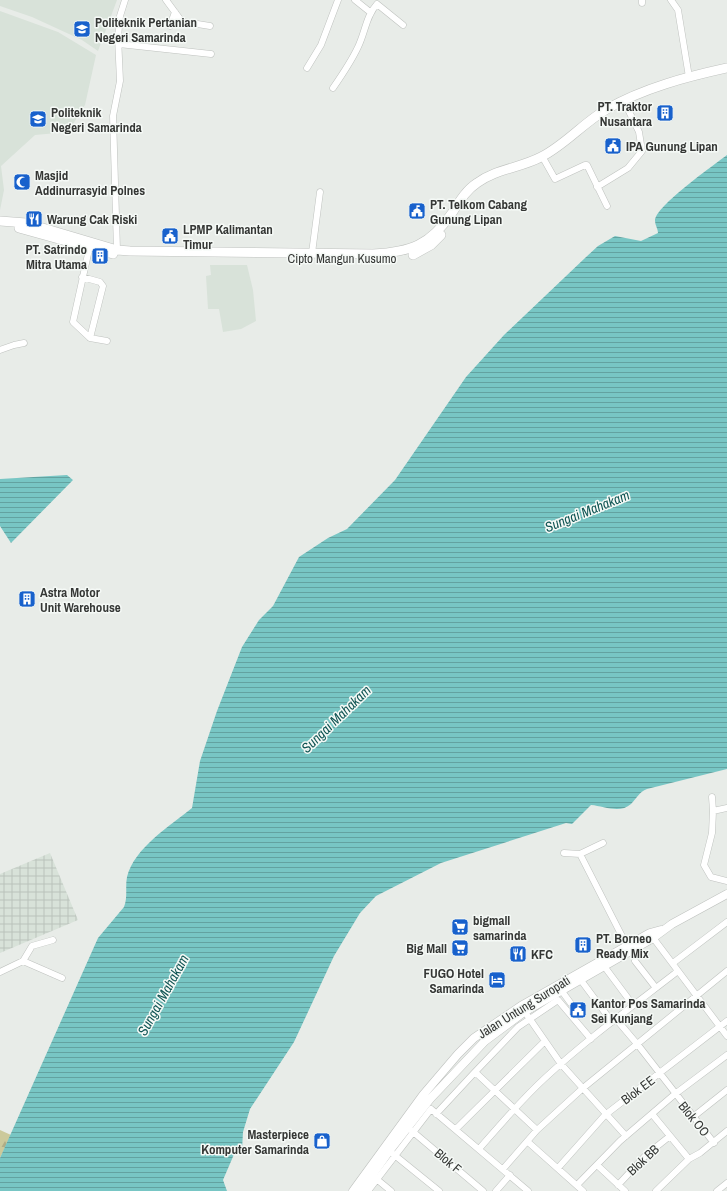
<svg xmlns="http://www.w3.org/2000/svg" width="727" height="1191" font-family="'Archivo Narrow',sans-serif">
  <style>
    .built { fill: #d8e2d9 }
    .industrial { fill: url(#industrial-grid) }
    .forest { fill: url(#forest-firs) }
    .water { fill: url(#water-rules) }
    .lines { fill: none; stroke-linecap: round; stroke-linejoin: round }
    .minor-casing { stroke: #bfc2bf; stroke-width: 7 }
    .major-casing { stroke: #bfc2bf; stroke-width: 9 }
    .highway-casing { stroke: #bfc2bf; stroke-width: 10 }
    .minor { stroke: #fff; stroke-width: 6 }
    .major { stroke: #fff; stroke-width: 8 }
    .highway { stroke: #fff; stroke-width: 9 }
    .labels { text-anchor: middle; dominant-baseline: central; stroke-width: 3; stroke-linejoin: round; paint-order: stroke }
    .poi-label { font-size: 13px; font-weight: bold; fill: #353735; stroke: #f5f9f6; text-anchor: start }
    .street-label { font-size: 13px; fill: #353735; stroke: #f5f9f6 }
    .water-label { font-size: 14px; font-style: italic; fill: #105554; stroke: #f5f9f6 }
  </style>
  <defs>
    <pattern id="industrial-grid" width="8" height="8" patternUnits="userSpaceOnUse"><rect width="8" height="8" fill="#d8e2d9"/><path d="M0 4h8M4 0v8" fill="none" stroke="#bac2bb"/></pattern>
    <pattern id="forest-firs" width="22" height="20" patternUnits="userSpaceOnUse"><rect width="22" height="20" fill="#ccc99b"/><path d="M5 1l3.5 6h-7zM16 11l3.5 6h-7z" fill="#b0ad86"/></pattern>
    <pattern id="water-rules" width="6" height="5" patternUnits="userSpaceOnUse"><rect width="6" height="5" fill="#78c6c4"/><path d="M0 2.5h6" fill="none" stroke="#63a2a0"/></pattern>
  </defs>
  <rect width="100%" height="100%" fill="#e8ece8"/>
  <path class="built" d="M0,0H117L98,51L82,40L32,17L0,6Z
    M0,11L58,32L96,55L85,105L68,132L35,135L1,166L4,190L0,210Z
    M210,265H247L253,290L256,321L241,329L223,332L219,309H208L206,276L211,275Z"/>
  <path class="industrial" d="M50,853L78,920L0,953V874Z"/>
  <path class="forest" d="M0,1130L11,1135L0,1158Z"/>
  <path class="water" d="M727,155V769L647,789C639,792 637,798 631,804C620,814 604,806 591,805L572,824L566,823L441,863L376,896L360,913L334,956L294,1042L250,1109L243,1132L242,1150L235,1152L223,1180L227,1191H0V1158L98,938L124,907C128,897 125,887 127,877C134,848 171,825 192,808L200,761L217,711L242,647L259,620L273,606L299,557L328,538L347,529L395,480L466,377L504,335L585,258L598,246L615,236L641,241L658,233C658,229 655,225 655,221C654,207 714,165 727,155Z
    M67,475L73,480L11,543L0,526V479Z"/>
  <g class="lines">
    <g class="minor-casing">
      <path id="minor" d="M166,0L180,19L185,22L210,26
        M355,0L370,12
        M671,0L678,10L689,77
        M642,3V0
        M170,26L175,12
        M119,44L211,54
        M307,68L321,45L338,0
        M333,88C342,75 351,62 358,47C365,33 366,16 377,4L403,25
        M542,156L555,179L585,165H587L607,206
        M597,187L628,168L642,151L639,132L624,101
        M90,245L73,322L90,338L107,341
        M117,250L113,116L120,81L118,37L120,16L125,0
        M312,253L320,192
        M82,277L100,282L103,286L90,338
        M0,350L14,345L24,343
        M712,797L713,811L727,808
        M713,811L712,833L704,865L711,877L727,881
        M564,853L580,854L603,843
        M580,854L627,946
        M651,935L727,1036
        M53,940L32,946L23,961L62,978
        M635,961L656,988
        M673,963L727,922
        M604,966L633,1005
        M0,972L23,961
        M580,979L612,1022
        M561,990L572,1005
        M527,1015L561,1064L626,1136
        M616,1019L638,1045L714,1143
        M436,1114L475,1072
        M652,1114L689,1159
        M693,1117L727,1090
        M456,1129L545,1041
        M537,1130L475,1072L518,1027L558,1000L591,1039
        M412,1131L483,1191
        M528,1142L583,1191
        M479,1149C500,1125 521,1100 545,1078C587,1039 633,1006 678,971
        M392,1153L439,1191
        M597,1165L625,1191
        M558,1168L605,1115L727,1021
        M503,1169L537,1130L583,1088L727,971
        M374,1177L391,1191
        M577,1185L620,1141L675,1094L727,1055
        M618,1185L646,1155L670,1136
        M368,1191L431,1109L528,1191
        M496,1191L510,1175
        M656,1191L689,1159L700,1153L727,1131
        M717,1191L727,1183"/>
    </g>
    <g class="major-casing">
      <path id="major" d="M353,1191L423,1095L458,1054L474,1038L521,1006L650,933L661,930
        M361,1191L390,1150L430,1099L485,1041L524,1012L653,938L672,924L727,894"/>
    </g>
    <g class="highway-casing">
      <path id="highway" d="M0,221L26,223L117,250L130,251L373,254C411,252 430,245 452,213C459,202 466,190 477,183C496,169 520,168 541,157C565,145 583,123 607,109C644,88 686,77 727,68
        M19,228L113,254
        M413,255L431,245L441,235"/>
    </g>
    <use href="#minor" class="minor"/>
    <use href="#major" class="major"/>
    <use href="#highway" class="highway"/>
  </g>
  <defs>
    <g id="university-square" transform="scale(0.9)"><rect x="-9" y="-9" width="18" height="18" rx="4" fill="#1861cc" stroke="#f5f9f6"/><path d="M0-5L7-2L0 1L-7-2ZM-4 1L0 2.5L4 1V4Q0 6-4 4Z" fill="#fff"/></g>
    <g id="building-square" transform="scale(0.9)"><rect x="-9" y="-9" width="18" height="18" rx="4" fill="#1861cc" stroke="#f5f9f6"/><path d="M-4-6H4V6H1V3H-1V6H-4ZM-2.5-4.3h1.7v1.8h-1.7ZM.8-4.3h1.7v1.8H.8ZM-2.5-1h1.7V.8h-1.7ZM.8-1h1.7V.8H.8Z" fill="#fff"/></g>
    <g id="civic-square" transform="scale(0.9)"><rect x="-9" y="-9" width="18" height="18" rx="4" fill="#1861cc" stroke="#f5f9f6"/><path d="M-.6-6.5H3V-4.5H.6V-3L4-1V1h2V6H-6V1h2V-1L-.6-3ZM-1.2 2.5V6h2.4V2.5Z" fill="#fff"/></g>
    <g id="mosque-square" transform="scale(0.9)"><rect x="-9" y="-9" width="18" height="18" rx="4" fill="#1861cc" stroke="#f5f9f6"/><path d="M3.5-4.9A6 6 0 1 0 3.5 4.9A5 5 0 1 1 3.5-4.9Z" fill="#fff"/></g>
    <g id="restaurant-square" transform="scale(0.9)"><rect x="-9" y="-9" width="18" height="18" rx="4" fill="#1861cc" stroke="#f5f9f6"/><path d="M-5-6h1v4h1v-4h1v4h1v-4h1v5L-1.5 .5V6h-2V.5L-5-1ZM5-6V6H3V1.5H1.5Q1.5-4 5-6Z" fill="#fff"/></g>
    <g id="supermarket-square" transform="scale(0.9)"><rect x="-9" y="-9" width="18" height="18" rx="4" fill="#1861cc" stroke="#f5f9f6"/><path d="M-6-5.5h2.5l.6 2H6L4.5 2H-2.5L-4.4-4H-6ZM-1.5 3.2a1.3 1.3 0 1 0 .1 0ZM3 3.2a1.3 1.3 0 1 0 .1 0Z" fill="#fff"/></g>
    <g id="hotel-square" transform="scale(0.9)"><rect x="-9" y="-9" width="18" height="18" rx="4" fill="#1861cc" stroke="#f5f9f6"/><path d="M-6-4.5h1.5V1H6V5H4.5V3h-9V5H-6ZM-4 0a1.8 1.8 0 1 1 3.6 0ZM.5 0V-2.5h3Q6-2.5 6 0Z" fill="#fff"/></g>
    <g id="shop-square" transform="scale(0.9)"><rect x="-9" y="-9" width="18" height="18" rx="4" fill="#1861cc" stroke="#f5f9f6"/><path d="M-5-2.5h2.3a2.7 3.5 0 0 1 5.4 0H5L5.5 6h-11ZM-1.5-2.5h3a1.5 2.3 0 0 0-3 0Z" fill="#fff"/></g>
  </defs>
  <g fill-rule="evenodd">
    <use href="#university-square" x="82" y="29"/>
    <use href="#building-square" x="665" y="113"/>
    <use href="#university-square" x="38" y="119"/>
    <use href="#civic-square" x="613" y="146"/>
    <use href="#mosque-square" x="22" y="182"/>
    <use href="#civic-square" x="417" y="211"/>
    <use href="#restaurant-square" x="34" y="219"/>
    <use href="#civic-square" x="170" y="236"/>
    <use href="#building-square" x="100" y="256"/>
    <use href="#building-square" x="27" y="599"/>
    <use href="#supermarket-square" x="460" y="927"/>
    <use href="#building-square" x="583" y="945"/>
    <use href="#supermarket-square" x="460" y="948"/>
    <use href="#restaurant-square" x="518" y="954"/>
    <use href="#hotel-square" x="497" y="980"/>
    <use href="#civic-square" x="578" y="1010"/>
    <use href="#shop-square" x="322" y="1141"/>
  </g>
  <g class="labels">
    <g class="poi-label">
      <text x="95" y="22">Politeknik Pertanian<tspan x="95" dy="15">Negeri Samarinda</tspan></text>
      <text x="652" y="106" text-anchor="end">PT. Traktor<tspan x="652" dy="15">Nusantara</tspan></text>
      <text x="51" y="112">Politeknik<tspan x="51" dy="15">Negeri Samarinda</tspan></text>
      <text x="626" y="146">IPA Gunung Lipan</text>
      <text x="35" y="175">Masjid<tspan x="35" dy="15">Addinurrasyid Polnes</tspan></text>
      <text x="430" y="204">PT. Telkom Cabang<tspan x="430" dy="15">Gunung Lipan</tspan></text>
      <text x="47" y="219">Warung Cak Riski</text>
      <text x="183" y="229">LPMP Kalimantan<tspan x="183" dy="15">Timur</tspan></text>
      <text x="87" y="249" text-anchor="end">PT. Satrindo<tspan x="87" dy="15">Mitra Utama</tspan></text>
      <text x="40" y="592">Astra Motor<tspan x="40" dy="15">Unit Warehouse</tspan></text>
      <text x="473" y="920">bigmall<tspan x="473" dy="15">samarinda</tspan></text>
      <text x="596" y="938">PT. Borneo<tspan x="596" dy="15">Ready Mix</tspan></text>
      <text x="447" y="948" text-anchor="end">Big Mall</text>
      <text x="531" y="954">KFC</text>
      <text x="484" y="973" text-anchor="end">FUGO Hotel<tspan x="484" dy="15">Samarinda</tspan></text>
      <text x="591" y="1003">Kantor Pos Samarinda<tspan x="591" dy="15">Sei Kunjang</tspan></text>
      <text x="309" y="1134" text-anchor="end">Masterpiece<tspan x="309" dy="15">Komputer Samarinda</tspan></text>
    </g>
    <g class="street-label">
      <text x="342" y="258">Cipto Mangun Kusumo</text>
      <text transform="translate(524 1007) rotate(-32)">Jalan Untung Suropati</text>
      <text transform="translate(638 1090) rotate(-37)">Blok EE</text>
      <text transform="translate(694 1119) rotate(51)">Blok OO</text>
      <text transform="translate(643 1160) rotate(-43)">Blok BB</text>
      <text transform="translate(448 1161) rotate(40)">Blok F</text>
    </g>
    <g class="water-label">
      <text transform="translate(587 511) rotate(-22)">Sungai Mahakam</text>
      <text transform="translate(336 719) rotate(-44)">Sungai Mahakam</text>
      <text transform="translate(163 995) rotate(-61)">Sungai Mahakam</text>
    </g>
  </g>
</svg>
